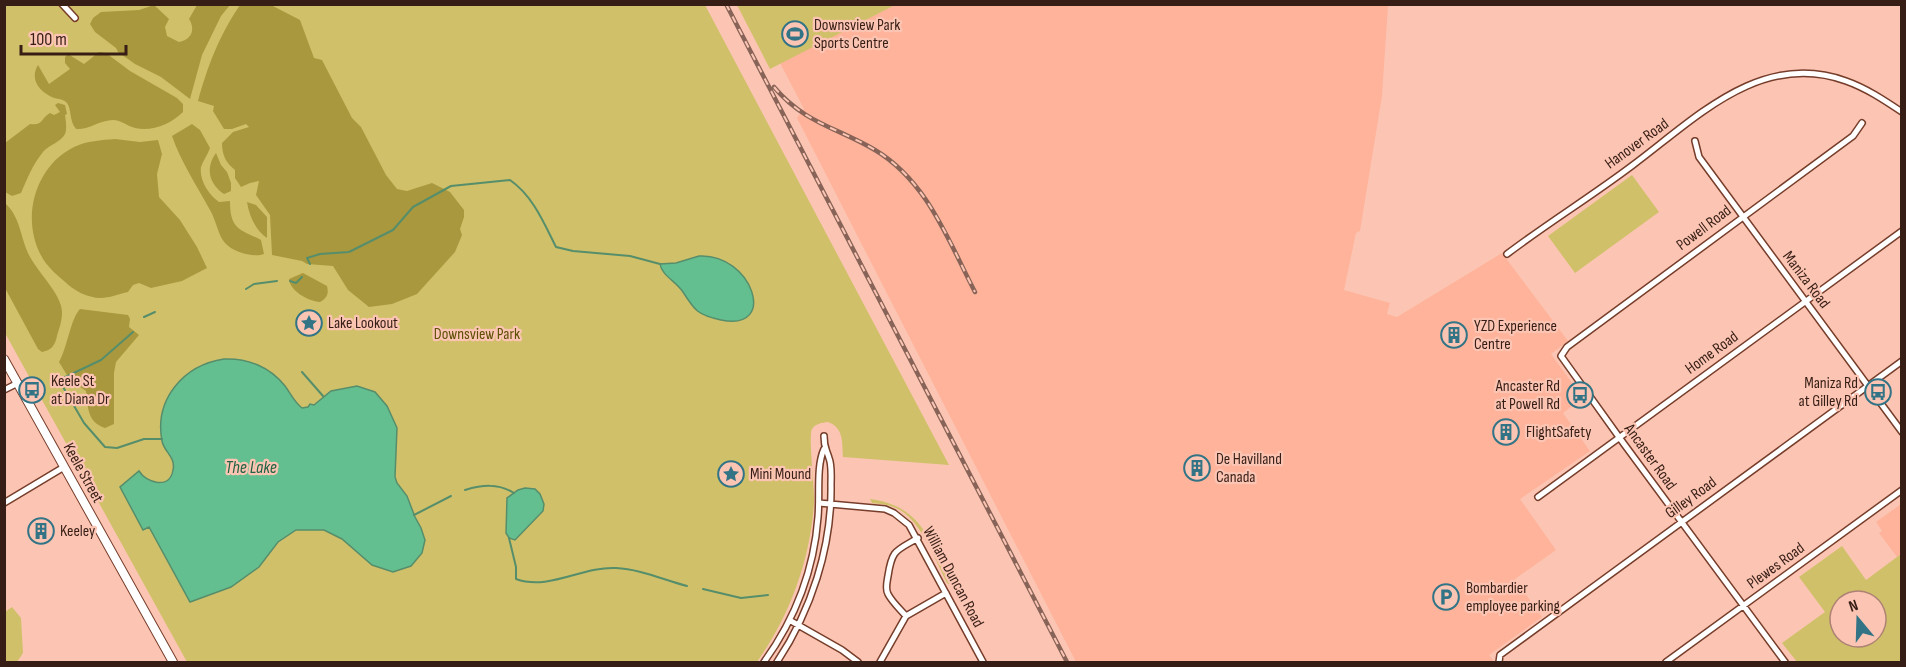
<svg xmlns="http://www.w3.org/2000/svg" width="1906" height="667" font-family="'Sofia Sans Condensed',sans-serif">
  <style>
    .built { fill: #feb39a }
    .green { fill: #d0c069; fill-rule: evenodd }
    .forest { fill: #a9983d }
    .water { fill: #64bf90; stroke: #568e6b; stroke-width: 1.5 }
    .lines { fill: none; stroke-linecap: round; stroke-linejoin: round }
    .stream { stroke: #568e6b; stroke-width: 2 }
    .minor-casing { stroke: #763d2a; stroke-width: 8 }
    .secondary-casing { stroke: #763d2a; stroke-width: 10 }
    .minor { stroke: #fff; stroke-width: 5 }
    .secondary { stroke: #fff; stroke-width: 8 }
    .rail-casing { stroke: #886357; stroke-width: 4.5 }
    .rail { stroke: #fcc5b3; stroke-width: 2; stroke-dasharray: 7; stroke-linecap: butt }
    .labels { text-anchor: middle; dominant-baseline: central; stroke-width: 4.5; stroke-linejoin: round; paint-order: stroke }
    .poi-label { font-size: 16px; fill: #361d15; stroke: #fcc5b3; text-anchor: start }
    .street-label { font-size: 16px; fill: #361d15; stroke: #fcc5b3 }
    .park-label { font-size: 16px; fill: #5b4f06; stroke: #fcc5b3 }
    .water-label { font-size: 18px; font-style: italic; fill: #206243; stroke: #fcc5b3 }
  </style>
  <rect width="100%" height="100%" fill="#fcc5b3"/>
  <path class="built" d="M895,5H1388L1382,96L1360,231L1356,233L1344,290L1390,303L1387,314L1397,317L1502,253L1568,341L1551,354L1583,398L1563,413L1590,451L1520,499L1556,550L1515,579L1542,617L1489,655L1494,662H1076L797,118L804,109L780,63Z
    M1901,504V554L1897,557L1879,533L1882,531L1876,522Z"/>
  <path class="green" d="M4,5H705L949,465L843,457C842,442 844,428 828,422C822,423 816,423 812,429C808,436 815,489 814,503C810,561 790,615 757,662H187L5,333Z
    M737,5H895L770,69Z
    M1632,175L1659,212L1575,273L1548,236Z
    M870,499C923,506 930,542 951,585L947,583C936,561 922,523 900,510C891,505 882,504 872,503Z
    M1842,546L1866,580L1901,554V662H1797L1782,643L1825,612L1799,577ZM1840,601H1876V637H1840Z
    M12,607L21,618L23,653L17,662H5V612Z"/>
  <path class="forest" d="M154,5L169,19L165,27L167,36L179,42C191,40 196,30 189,19L197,5H230L221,16L202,55L190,99L161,77L135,64L118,52L116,48L95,32L90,24L93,18L101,12L139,10Z
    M240,5H271L300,20L314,58L322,60L352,118L361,127L386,175L397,189L407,191L432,183L450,192L464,210V217L460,229L462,235L455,252L417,294L392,304L369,307L348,290L333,266L307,264L302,261L272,255L270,215L256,195L259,181L250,183L241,187L235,178V170C226,163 222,155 222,143L233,132L249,127L246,124L232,129H224L213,111L214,106L198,101C208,65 219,36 240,5Z
    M99,52L106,53L130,71L177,98L183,104V112C171,124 152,132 135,128C127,126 121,120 113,120C100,120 89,130 76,129C69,121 72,110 67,103C64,99 58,99 54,98C40,92 29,80 38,65L49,84L70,69L65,63V57L68,54L84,64Z
    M58,103L65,105L67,114L65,115C66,121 67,129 65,134C61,142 49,145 43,152C33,164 27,179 21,193L12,196L5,192V143L30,124C43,126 40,119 50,113L54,115L60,112L55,105Z
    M192,124L200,130L210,148C208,154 203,161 201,167C199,180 209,195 219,202L230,201C230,229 239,229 261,240L264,254C253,258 233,252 225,243C218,235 216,220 210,210C197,186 181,162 172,136Z
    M115,139L140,142L158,140L162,154L157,174L159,197L180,220L197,247L207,268L182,281L151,288L139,283L133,285L128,292C119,294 109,298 101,298C87,298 73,290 64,281C57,275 50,269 45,262C19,224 33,167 74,147C87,141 101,140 115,139Z
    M216,153L221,165L227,172L231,183V191L224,194C209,184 205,168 216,153Z
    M4,202C20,216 20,235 28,253C36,271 63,295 62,313C62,321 59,329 57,336C55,345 52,350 42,352L38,349L5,288Z
    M247,202L256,205L267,217V238C255,230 249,215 247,202Z
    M303,273L327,286C329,294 327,298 320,302C308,301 290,291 289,279Z
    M80,309L128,315L130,319L129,327L139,335L116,362L114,373V424L105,428C87,422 88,407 86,391L70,380L59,362C68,346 70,320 80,309Z"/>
  <path class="water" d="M699,256C752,253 779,332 721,320C698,315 695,311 683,292C676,281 662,276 660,264L676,263Z
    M224,359C248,358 270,367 285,386C291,394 294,402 302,408L308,407L310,404L314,405L331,391L357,386L375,392L387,406L397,428L395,477L397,483L407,496L415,517L421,528L425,540L422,553L411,566L393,572L372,565L342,539L324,530H296L278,542L259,567L231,587L190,602L149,527L143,530L120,487L139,471C146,483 170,490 173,470C176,457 164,452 162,441C154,399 184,365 224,359Z
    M525,488L535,489L540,494L544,504L543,511L515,540L509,538L506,533L507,498L518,490Z"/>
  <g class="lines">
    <path class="stream" d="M310,264L307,258L320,254L349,252L393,230L413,207L451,186L510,180C533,196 544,223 556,247L573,251L630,256L660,264
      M290,281L296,283L302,277
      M246,289L254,284L277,281
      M144,317L155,312
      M133,332L101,360L59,380L84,423L105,447L117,448L144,439H162
      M302,372L323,396
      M465,490C482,485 498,483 514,493
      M414,515L451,496
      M509,538L516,567V579C549,591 583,566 616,568C640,569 664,580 687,586
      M703,589L741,598L768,595"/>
    <g class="minor-casing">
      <path id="minor" d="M62,4L75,18
        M1695,141L1699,157L1902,432
        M1507,254C1548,223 1592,196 1633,165C1696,118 1761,50 1846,81C1866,88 1884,100 1902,112
        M4,390L18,383
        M1538,497L1902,231
        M4,503L64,467
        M819,503L885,509L894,513L909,525L983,662
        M906,616C900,609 892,602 888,594C885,589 887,582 888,576C892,549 896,551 918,538
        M791,621L842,650L858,662
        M764,662C795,619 814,570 818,517C820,496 816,466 824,449
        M777,662C811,611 832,547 831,485C831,477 832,465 829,458C826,448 824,448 824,436
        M880,662L906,616L946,593
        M1499,662L1500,655L1902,361
        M1666,662L1902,490
        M1785,662L1624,444L1561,356L1567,347L1853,136L1862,123"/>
    </g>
    <g class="secondary-casing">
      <path id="secondary" d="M4,359L173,662"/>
    </g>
    <use href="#minor" class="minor"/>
    <use href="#secondary" class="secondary"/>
    <g class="rail-casing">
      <path id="rail" d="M726,4L1067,662
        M774,87C804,123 838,128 875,150C927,181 948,240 975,292"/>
    </g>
    <use href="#rail" class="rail"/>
  </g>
  <defs>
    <g id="stadium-ring" transform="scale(1.35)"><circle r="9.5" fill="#fcc5b3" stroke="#327486" stroke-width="1.5"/><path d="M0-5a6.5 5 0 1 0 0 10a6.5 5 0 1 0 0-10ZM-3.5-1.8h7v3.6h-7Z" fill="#327486"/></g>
    <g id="sight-ring" transform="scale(1.35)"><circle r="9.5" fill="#fcc5b3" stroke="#327486" stroke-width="1.5"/><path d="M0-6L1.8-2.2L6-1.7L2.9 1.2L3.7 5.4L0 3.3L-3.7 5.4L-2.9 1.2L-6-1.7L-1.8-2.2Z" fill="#327486"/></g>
    <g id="building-ring" transform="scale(1.35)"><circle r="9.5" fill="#fcc5b3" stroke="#327486" stroke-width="1.5"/><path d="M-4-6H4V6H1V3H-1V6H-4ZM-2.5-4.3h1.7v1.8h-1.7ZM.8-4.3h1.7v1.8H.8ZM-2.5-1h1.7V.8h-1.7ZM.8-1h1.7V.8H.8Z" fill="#327486"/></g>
    <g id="bus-ring" transform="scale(1.35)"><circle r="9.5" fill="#fcc5b3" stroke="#327486" stroke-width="1.5"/><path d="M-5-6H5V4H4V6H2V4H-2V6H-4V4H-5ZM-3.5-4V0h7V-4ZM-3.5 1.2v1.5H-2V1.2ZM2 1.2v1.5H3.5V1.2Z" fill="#327486"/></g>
    <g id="parking-ring" transform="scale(1.35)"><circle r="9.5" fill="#fcc5b3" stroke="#327486" stroke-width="1.5"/><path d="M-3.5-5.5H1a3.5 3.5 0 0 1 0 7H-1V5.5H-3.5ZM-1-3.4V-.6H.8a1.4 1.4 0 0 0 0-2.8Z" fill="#327486"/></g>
  </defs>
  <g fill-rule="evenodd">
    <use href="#stadium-ring" x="795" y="34"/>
    <use href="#sight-ring" x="309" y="323"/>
    <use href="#building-ring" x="1454" y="335"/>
    <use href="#bus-ring" x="32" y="390"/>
    <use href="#bus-ring" x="1878" y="392"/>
    <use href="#bus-ring" x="1580" y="395"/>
    <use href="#building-ring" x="1506" y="432"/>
    <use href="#building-ring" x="1197" y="468"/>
    <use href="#sight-ring" x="731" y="474"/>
    <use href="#building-ring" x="41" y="531"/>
    <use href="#parking-ring" x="1446" y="597"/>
  </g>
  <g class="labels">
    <g class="poi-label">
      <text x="814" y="25">Downsview Park<tspan x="814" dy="18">Sports Centre</tspan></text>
      <text x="328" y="323">Lake Lookout</text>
      <text x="1474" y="326">YZD Experience<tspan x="1474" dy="18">Centre</tspan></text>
      <text x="51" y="381">Keele St<tspan x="51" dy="18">at Diana Dr</tspan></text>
      <text x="1858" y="383" text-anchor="end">Maniza Rd<tspan x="1858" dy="18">at Gilley Rd</tspan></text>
      <text x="1560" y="386" text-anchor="end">Ancaster Rd<tspan x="1560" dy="18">at Powell Rd</tspan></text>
      <text x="1526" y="432">FlightSafety</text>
      <text x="1216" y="459">De Havilland<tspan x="1216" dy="18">Canada</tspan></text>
      <text x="750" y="474">Mini Mound</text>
      <text x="60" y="531">Keeley</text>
      <text x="1466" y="588">Bombardier<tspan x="1466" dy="18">employee parking</tspan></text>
    </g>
    <g class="street-label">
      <text transform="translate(1637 144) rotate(-36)">Hanover Road</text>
      <text transform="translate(1704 228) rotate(-37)">Powell Road</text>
      <text transform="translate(1806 280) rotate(53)">Maniza Road</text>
      <text transform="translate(1712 353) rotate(-36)">Home Road</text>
      <text transform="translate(1650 457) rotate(54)">Ancaster Road</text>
      <text transform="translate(83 473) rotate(61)">Keele Street</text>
      <text transform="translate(1691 498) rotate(-36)">Gilley Road</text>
      <text transform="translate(1776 566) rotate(-36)">Plewes Road</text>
      <text transform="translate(953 577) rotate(62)">William Duncan Road</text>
    </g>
    <g class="park-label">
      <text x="477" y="334">Downsview Park</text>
    </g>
    <g class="water-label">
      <text x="251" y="467">The Lake</text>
    </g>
  </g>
  <rect width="1906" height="667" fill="none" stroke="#361d15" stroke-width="12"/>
  <g transform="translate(1858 619) rotate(341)"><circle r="28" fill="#fcc5b3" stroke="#ad8274" stroke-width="1.5"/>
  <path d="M0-4.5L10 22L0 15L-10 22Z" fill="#327486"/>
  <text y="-9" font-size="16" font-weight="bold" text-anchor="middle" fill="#361d15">N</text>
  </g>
  <path d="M21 45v9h105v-9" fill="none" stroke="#361d15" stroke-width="3"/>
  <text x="30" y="45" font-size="18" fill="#361d15" stroke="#fcc5b3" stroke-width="4.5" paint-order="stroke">100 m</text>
</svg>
